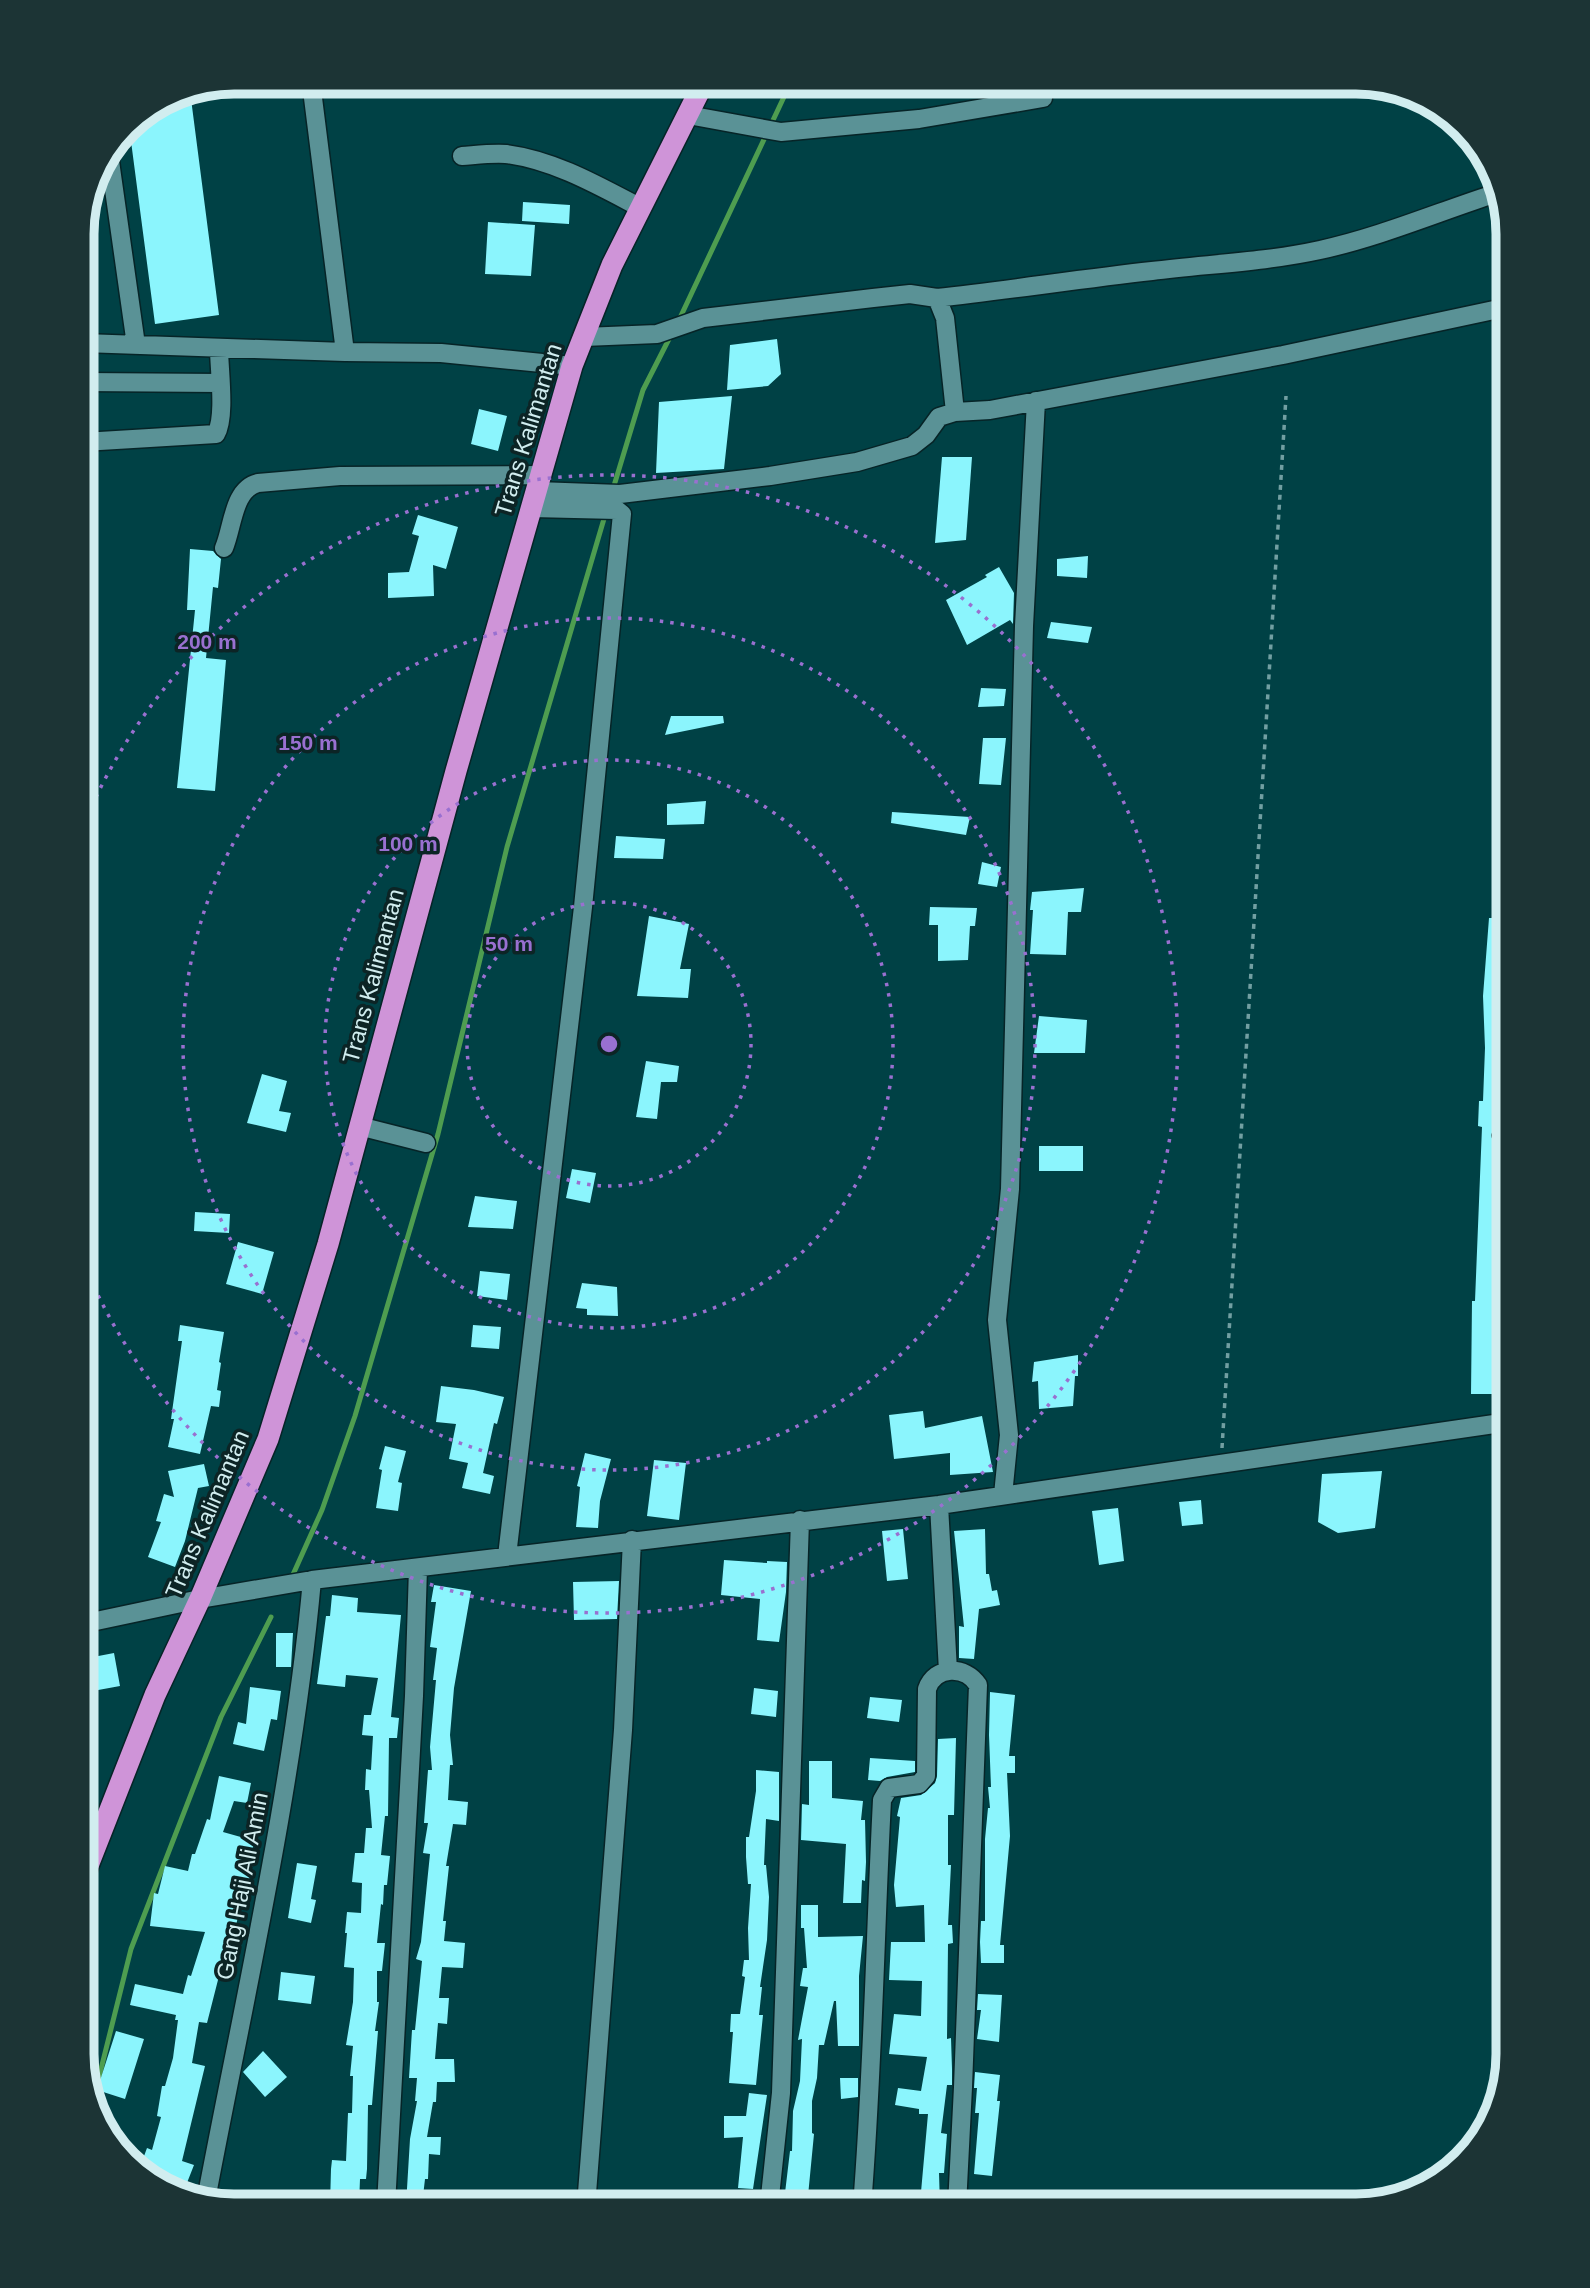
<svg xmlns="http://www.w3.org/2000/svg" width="1590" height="2288" font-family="Helvetica,sans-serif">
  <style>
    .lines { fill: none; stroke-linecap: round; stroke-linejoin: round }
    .stream { stroke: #4e9d50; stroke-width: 5 }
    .building { fill: #8bf5fd }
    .minor-casing { stroke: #062427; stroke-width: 21 }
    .highway-casing { stroke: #062427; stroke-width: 24 }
    .path { stroke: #729fa2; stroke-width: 3.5; stroke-dasharray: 5 5; stroke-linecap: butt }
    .minor { stroke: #5a9296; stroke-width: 18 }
    .highway { stroke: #cf94d8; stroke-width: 21 }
    .ring { fill: none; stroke: #9970d0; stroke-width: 3.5; stroke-dasharray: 3.5 7 }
    .labels { text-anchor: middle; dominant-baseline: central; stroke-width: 7; stroke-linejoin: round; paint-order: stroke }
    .street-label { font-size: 23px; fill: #d1edef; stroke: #0c2425 }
    .rim { fill: none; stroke: #d1edef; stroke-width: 9 }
    .centre { fill: #9970d0; stroke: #0c2425; stroke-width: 3.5 }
    .ring-label { font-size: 21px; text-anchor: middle; font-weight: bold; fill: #9970d0; stroke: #0c2425; stroke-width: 7; stroke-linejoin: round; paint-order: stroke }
  </style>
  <rect width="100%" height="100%" fill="#004145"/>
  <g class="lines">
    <path class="stream" d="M679,320L791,82
      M613,489L643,390L671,335
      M291,1579L322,1510L355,1416L438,1134L507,847L606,512
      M94,2097L131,1949L221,1717L271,1617"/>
  </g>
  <path class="building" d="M190,91L219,315L155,324L129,126L177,94Z
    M523,202L570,205L569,224L522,221Z
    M488,222L535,225L531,276L485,274Z
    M777,339L781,374L768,386L727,390L730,345Z
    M732,396L724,469L656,473L659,402Z
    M479,409L507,416L498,451L471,444Z
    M942,457H972L966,540L935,543Z
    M418,515L458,527L446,569L433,565L434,596L388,598V573L409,572L419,536L412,534Z
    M190,549L213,551L221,559L218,588L213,587L206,658L226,660L215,791L177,788L195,610H187Z
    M1088,556L1087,578L1057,576V559Z
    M999,567L1014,593L1013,624L1010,620L967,645L946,600L987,577L985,575Z
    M1051,622L1092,627L1088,643L1047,638Z
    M981,688L1006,689L1004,706L978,707Z
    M671,716H723L724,723L665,735Z
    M983,738H1006L1001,785L979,784Z
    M706,801L704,824L667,825V804Z
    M892,812L970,817L966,835L891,823Z
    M616,836L665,839L663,859L614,858Z
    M982,862L1001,867L997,887L978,884Z
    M1493,871H1508V965L1503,1089H1501L1500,1125L1493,1130L1491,1135L1493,1142L1499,1147L1498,1182H1501L1500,1246H1498L1497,1283L1495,1282V1394H1471L1472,1301H1475L1482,1127L1478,1126L1479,1101H1483L1485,1048L1483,996L1489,918H1492Z
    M1084,888L1081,912H1068L1066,955L1030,954L1033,910H1030L1032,892Z
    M930,907L977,908L975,926H970L968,960L938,961V925H929Z
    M649,916L689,924L680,969H691L688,998L637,996Z
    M1039,1016L1087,1020L1085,1053H1034Z
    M646,1061L679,1066L677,1082H661L657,1119L636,1117Z
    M262,1074L287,1081L279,1111L291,1113L286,1132L247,1123Z
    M1039,1146H1083V1171H1039Z
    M572,1169L596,1173L590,1203L566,1198Z
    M475,1196L517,1201L513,1229L468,1227Z
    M195,1212L230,1214L229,1233L194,1231Z
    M238,1242L274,1252L262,1294L226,1284Z
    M480,1271L510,1274L507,1300L477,1296Z
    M582,1283L617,1287L618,1316L587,1315V1309L576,1308Z
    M180,1325L224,1332L219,1362L221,1363L217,1390L221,1391L219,1407L211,1406L200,1454L168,1447L174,1419H171L182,1341H178Z
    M473,1325L501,1327L499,1349L471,1347Z
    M1078,1355V1376H1075L1073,1406L1039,1409L1038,1381L1032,1382L1034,1362Z
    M441,1386L474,1390L504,1397L497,1424L494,1423L483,1473L494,1476L490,1494L462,1488L468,1463L449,1459L456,1424L436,1422Z
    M923,1411L925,1428L982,1416L993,1472L950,1475V1453L894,1459L889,1415Z
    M385,1446L406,1451L398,1482L402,1483L398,1511L376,1508L382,1470L379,1469Z
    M585,1453L611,1459L600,1501L598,1528L576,1527L580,1487L577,1486Z
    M654,1460L686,1463L679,1520L647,1516Z
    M204,1464L209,1486L198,1488L185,1541L175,1567L148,1557L161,1522L156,1521L164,1494L174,1497L168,1471Z
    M1382,1471L1375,1528L1338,1533L1318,1522L1322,1474Z
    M1201,1500L1203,1524L1182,1526L1179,1502Z
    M1118,1508L1124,1561L1099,1565L1092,1511Z
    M903,1529L908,1579L887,1581L882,1531Z
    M985,1529L986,1574H989L992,1591L997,1590L1000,1605L979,1609L974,1659L959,1658V1626L964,1627L954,1531Z
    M724,1560L767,1563V1561L787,1562L786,1592L779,1642L757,1640L760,1599L721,1595Z
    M619,1581L617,1619L574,1620L573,1582Z
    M434,1585L471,1591L454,1688L450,1735L453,1765H450L448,1800L468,1802L466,1825L453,1824L446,1866H449L443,1921H446L444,1941L465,1943L463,1968L442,1967L439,1998H449L447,2024L438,2023L435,2059H454L455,2082H437L436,2102H433L427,2137H441L440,2155L429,2154L428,2179H425L422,2205H406L410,2139L417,2101H415L417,2078H409L412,2030H415L422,1961L416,1959L421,1942L430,1854L423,1853L428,1823H424L428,1770H432L430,1747L436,1680H433L437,1648L430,1647L436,1602H431Z
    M332,1595L358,1598L357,1612L401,1615L391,1717L399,1718L397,1738H389L388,1816H385L381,1855L390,1856L387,1885H384L383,1905L381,1904L377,1943H385L382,1971H377V2002H379L375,2031H378L372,2105H368L367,2169L366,2179H360L359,2205H330L331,2169L332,2160L346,2161L348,2113H352L353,2076H350L353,2046L346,2045L353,2002L354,1968L344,1967L347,1933H345L347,1912L361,1913L362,1883L352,1882L355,1853H364L366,1828H372L369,1790H365L366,1769L371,1770L373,1736L362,1735L364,1715H371L378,1678L346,1675L345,1687L317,1684L326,1616H330Z
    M276,1633H293L291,1667H276Z
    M114,1653L120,1686L82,1693V1667L89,1666L88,1658Z
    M250,1687L281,1691L277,1720L271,1719L264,1751L233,1744L238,1722L246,1724Z
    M754,1688L778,1691L776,1717L751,1714Z
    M990,1692L1015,1695L1009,1756H1015V1773H1007L1010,1836L1000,1945H1004V1963H981L980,1942L981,1921H985V1839L988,1808H990L988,1787H991L989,1735Z
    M870,1697L902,1700L899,1722L867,1718Z
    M956,1738L954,1815H948V1865H951L948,1925H952L953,1943L948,1944L947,2039L951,2038L952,2069V2085H947L941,2133L947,2134L944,2173H939L940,2206H892V2192H921L928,2114H919V2109L895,2105L898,2088L921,2091L927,2057L889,2054L894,2014L921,2016L922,1981L889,1980L891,1942H925L924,1905L896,1907L894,1885L900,1817L897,1816L901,1798L921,1795L935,1783L937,1776L938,1739Z
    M870,1758L915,1761V1772L887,1777L880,1781L868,1780Z
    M809,1761H832V1798L863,1801L861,1820H865L866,1862L865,1881L862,1880L861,1903H843L846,1844L801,1840L802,1804L809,1805Z
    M756,1770L779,1772V1821L766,1819L764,1865H766L769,1897L767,1940L760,1987H762L759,2015H763L756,2085L729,2083L733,2032H730L731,2014H740L745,1977L742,1976L744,1960H749L748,1928L751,1884H748L746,1857V1837H749L756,1791Z
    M219,1776L251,1783L247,1803L234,1801L223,1832L255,1841L248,1862L253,1863L249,1880L244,1878L240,1908L229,1956L222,1977L219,1976L207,2023L199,2022L192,2063L205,2066L182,2161L194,2165L183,2193L158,2185L140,2167L147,2148L152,2150L161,2117L157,2116L162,2086H165L173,2058L178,2020H175L176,2015L130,2005L135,1984L183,1994L188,1975L191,1976L205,1932L150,1926L154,1893L158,1894L165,1866L188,1871L192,1854H195L207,1819L210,1820Z
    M297,1863L317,1866L311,1899L316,1900L311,1923L288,1918Z
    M801,1905H818V1937L863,1936L859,1976V2046H838L836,2001H834L824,2045H819L817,2078L812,2101V2133L814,2134L808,2196L785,2193L790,2151H792L793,2111L800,2081L802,2039L798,2040L808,1987L800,1986L803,1968H807L804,1928H801Z
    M281,1972L315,1976L311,2004L278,2000Z
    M978,1994L1002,1995L999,2042L977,2039L981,2010H977Z
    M116,2031L144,2039L125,2099L97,2090Z
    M263,2051L287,2077L265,2097L243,2072Z
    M975,2072L1000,2075L997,2101H1000L992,2176L974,2174L979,2113H975L977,2088H974Z
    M840,2078H858V2097L841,2099Z
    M749,2093L767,2095L753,2189L738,2188L743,2137L724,2138V2116H746Z"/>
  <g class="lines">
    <g class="minor-casing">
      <path id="minor" d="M311,82L345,352
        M688,115L781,132L919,119L1043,98
        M109,154L136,345
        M462,156C476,155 492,153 506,154C554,160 599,186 641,208
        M937,298C1009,290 1080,279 1152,271C1208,264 1265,262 1320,250C1380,237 1438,212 1497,193
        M584,337L657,334L703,318L873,298L910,294L937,298L945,318L955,412
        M83,343L345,352L441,353L572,366
        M83,382L220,383
        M83,442L216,434C226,417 219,369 219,348
        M537,491L620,494L770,476L857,462L912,446L926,435L939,417L955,412L990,410L1283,355L1508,307
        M224,548C233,527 233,489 258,483L340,476L542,475
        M359,1126L426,1143
        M1502,1136H1508
        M1003,1495L1009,1435L997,1320L1010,1189L1024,626L1036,401
        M939,1505L948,1671
        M507,1556L583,907L622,514L617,510L532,508
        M82,1624L200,1599L312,1580L939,1505L1508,1422
        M206,2200C245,1994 293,1789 312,1580
        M386,2205L414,1696L418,1568
        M586,2206L623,1730L632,1540
        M769,2206L781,2093L800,1520
        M862,2206C873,2071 875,1935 882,1800L889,1788L919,1784L926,1776L927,1689C935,1666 965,1665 978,1685L963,2087L957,2206"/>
    </g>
    <g class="highway-casing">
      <path id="highway" d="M82,1881L155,1695L200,1599L268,1439L328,1244L456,771L572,366L612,265L704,82"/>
    </g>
    <path class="path" d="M1222,1448L1286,396"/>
    <use href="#minor" class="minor"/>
    <use href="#highway" class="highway"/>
  </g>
  <g class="ring">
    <circle cx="609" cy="1044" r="142"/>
    <circle cx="609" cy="1044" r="284"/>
    <circle cx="609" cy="1044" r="426"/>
    <path d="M83 826A569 569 0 1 1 83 1262"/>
  </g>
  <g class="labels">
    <g class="street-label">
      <text transform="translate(528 430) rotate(-73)">Trans Kalimantan</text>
      <text transform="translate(373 976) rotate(-75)">Trans Kalimantan</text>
      <text transform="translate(207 1514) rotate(-67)">Trans Kalimantan</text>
      <text transform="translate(242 1886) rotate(-79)">Gang Haji Ali Amin</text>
    </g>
  </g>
  <path d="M0 0H1590V2288H0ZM234 94H1356A140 140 0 0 1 1496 234V2054A140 140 0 0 1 1356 2194H234A140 140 0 0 1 94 2054V234A140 140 0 0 1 234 94Z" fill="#1c3435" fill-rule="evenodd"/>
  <path class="rim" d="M234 94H1356A140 140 0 0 1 1496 234V2054A140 140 0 0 1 1356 2194H234A140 140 0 0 1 94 2054V234A140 140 0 0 1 234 94Z"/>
  <circle cx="609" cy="1044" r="10" class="centre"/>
  <g class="ring-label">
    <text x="207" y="649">200 m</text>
    <text x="308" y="750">150 m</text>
    <text x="408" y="851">100 m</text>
    <text x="509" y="951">50 m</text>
  </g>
</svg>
